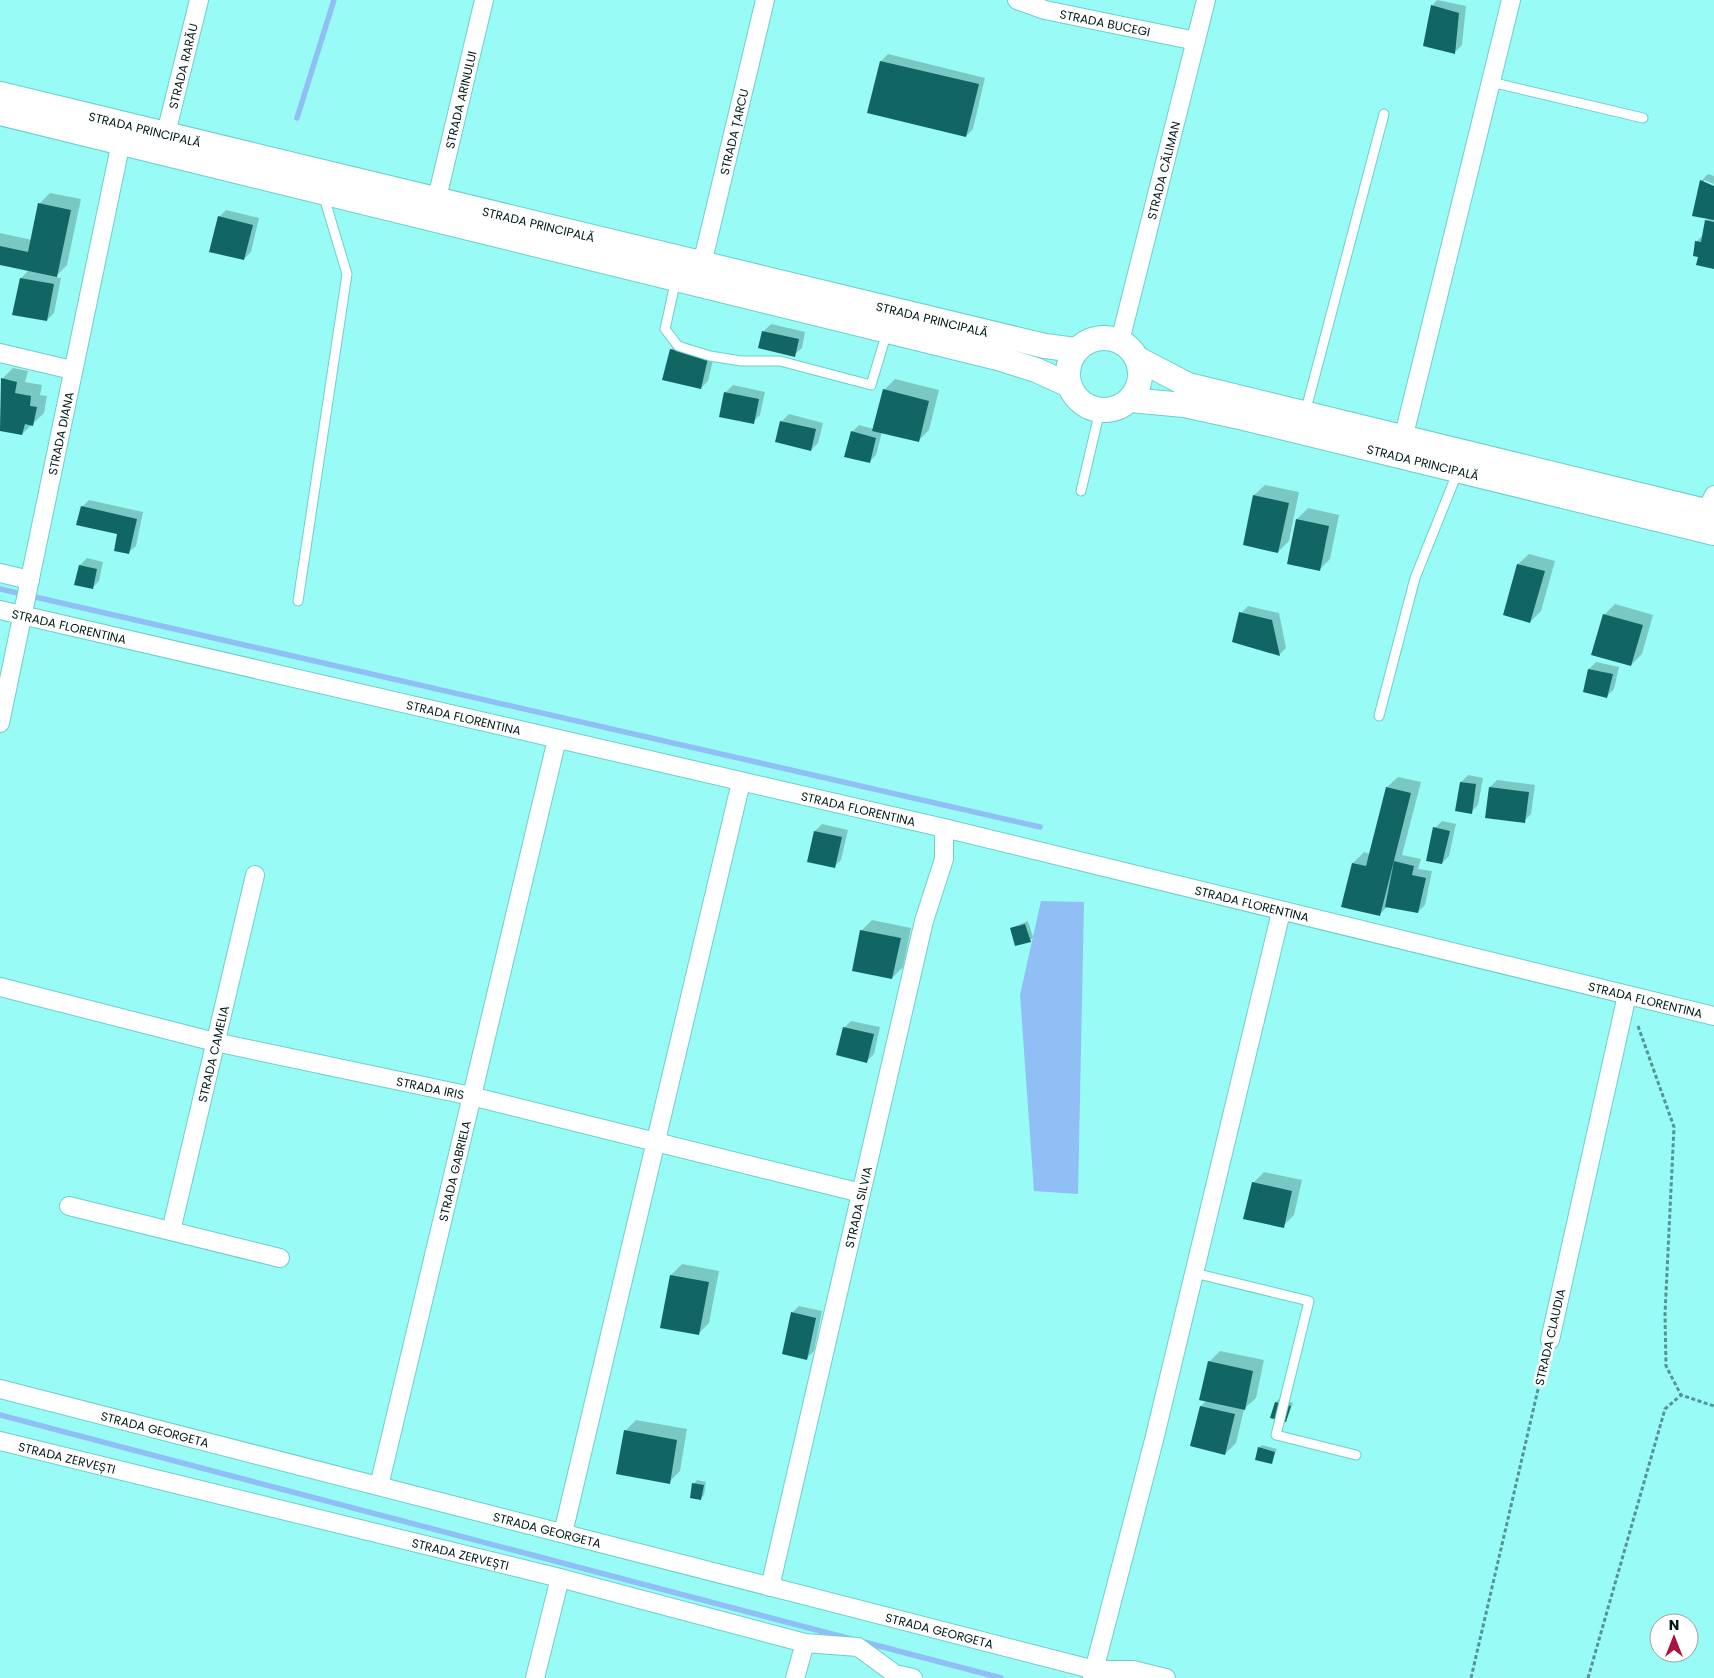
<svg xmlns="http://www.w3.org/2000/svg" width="1714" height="1678" font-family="Poppins,sans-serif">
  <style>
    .water { fill: #8fbff4 }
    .shadow { fill: #0003 }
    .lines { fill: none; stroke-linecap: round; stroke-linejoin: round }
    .stream { stroke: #8fbff4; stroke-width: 5.5 }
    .building { fill: #116663 }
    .lane-casing { stroke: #6ccfca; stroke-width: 11 }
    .street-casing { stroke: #6ccfca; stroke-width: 20 }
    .secondary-casing { stroke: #6ccfca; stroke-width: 26 }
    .path { stroke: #549592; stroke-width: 3; stroke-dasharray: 4 2.5; stroke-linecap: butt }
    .lane { stroke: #fff; stroke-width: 9 }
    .street { stroke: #fff; stroke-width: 18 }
    .secondary { stroke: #fff; stroke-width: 24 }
    .labels { text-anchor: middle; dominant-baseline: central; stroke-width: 5; stroke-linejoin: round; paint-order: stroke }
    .street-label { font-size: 12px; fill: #001918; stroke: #fff }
  </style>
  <rect width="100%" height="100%" fill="#99fbf6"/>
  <path class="water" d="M1041,901L1084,902L1078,1194L1034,1191L1020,995Z"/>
  <path class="shadow" d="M1437,0L1466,6L1462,45L1455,52L1432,6Z
    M888,54L985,78L973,129L966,136L868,112L881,61Z
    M1708,174L1714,176V184L1704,180V183L1714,187V268L1699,256L1696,242L1704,234L1706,221L1709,218L1701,181Z
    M50,193L81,199L67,265L55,277L61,278L54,313L47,320L21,278L29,270L0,264V233L32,240L39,204Z
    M226,210L259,218L251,252L244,259L219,217Z
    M771,324L805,332L802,348L794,355L760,347L764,331Z
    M678,343L715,352L708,381L701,388L671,350Z
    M13,368L28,371L25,382L42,385L40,395L47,396L44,413L22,434L0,429L2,379Z
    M895,379L939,390L929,430L918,441L882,432L876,455L869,462L852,432L859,425L874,429L884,390Z
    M733,385L765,392L760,415L753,422L721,416L726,392Z
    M789,414L823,423L818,443L811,450L782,421Z
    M1265,485L1299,492L1289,541L1278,552L1254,495Z
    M89,500L143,512L136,546L128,553L119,533L82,507Z
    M1308,508L1339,515L1330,559L1319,570L1297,519Z
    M1529,554L1555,561L1541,611L1530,622L1518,564Z
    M87,558L103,562L99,581L92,588L80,565Z
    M1615,604L1653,615L1642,654L1631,665L1604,615Z
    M1248,606L1279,613L1286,648L1280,654L1234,641L1241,613Z
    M1596,662L1619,667L1614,689L1607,696L1584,692L1589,669Z
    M1468,775L1483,778L1478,805L1471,812L1461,782Z
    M1398,777L1421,782L1402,855L1421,859L1418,869L1432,871L1425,905L1418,912L1388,906L1379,915L1343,906L1353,863L1364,852L1370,854L1387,787Z
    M1497,780L1535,785L1531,814L1524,821L1486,816L1490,787Z
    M1442,821L1456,824L1449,856L1442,863L1435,828Z
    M822,824L848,830L841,860L834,867L815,831Z
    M872,920L911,928L903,967L892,978L861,931Z
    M1028,921L1033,937L1030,941L1011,928Z
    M851,1021L880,1027L874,1054L867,1061L844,1028Z
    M1264,1172L1302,1180L1294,1215L1283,1226L1253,1183Z
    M682,1264L719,1271L709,1323L698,1334L671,1275Z
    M799,1306L822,1311L814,1351L807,1358L792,1313Z
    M1220,1351L1264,1360L1256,1398L1244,1409L1236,1443L1225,1454L1201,1406L1207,1400L1209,1362Z
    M1279,1399L1293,1403L1286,1421L1276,1402Z
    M636,1420L687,1429L680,1471L669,1482L625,1431Z
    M1262,1445L1277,1449L1271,1462L1259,1448Z
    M697,1480L706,1482L704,1495L700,1499L694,1484Z"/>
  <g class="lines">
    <path class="stream" d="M297,118L334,0
      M0,589L1040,827
      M0,1415L851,1639
      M860,1641L1001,1678"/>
  </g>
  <path class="building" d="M1431,5L1459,13L1455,54L1423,46Z
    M880,61L979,84L966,137L867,113Z
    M1700,180L1714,186V220L1692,216Z
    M38,203L71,210L57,277L0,265V246L28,252Z
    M218,216L253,225L244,260L209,252Z
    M1705,220L1714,222V269L1696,265L1698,257L1693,256L1695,241L1701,242Z
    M20,278L54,284L47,321L12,315Z
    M762,331L799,339L795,357L758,348Z
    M670,349L708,358L701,389L662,380Z
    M1,378L17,382L15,393L31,396L30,406L37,407L33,426L25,424L22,435L0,431Z
    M883,389L929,401L919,442L872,431Z
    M724,392L759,399L754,424L719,417Z
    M780,421L816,429L811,451L775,442Z
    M851,431L876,438L870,463L844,457Z
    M1253,495L1289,503L1278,553L1243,545Z
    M81,506L137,519L129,554L114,551L117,534L76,525Z
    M1296,519L1329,526L1320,571L1287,564Z
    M1517,564L1545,571L1530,623L1503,615Z
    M79,565L97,569L93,589L74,585Z
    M1239,612L1272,620L1280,656L1232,642Z
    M1603,614L1643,625L1631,666L1591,655Z
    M1588,669L1613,674L1607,698L1583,692Z
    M1460,782L1476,784L1472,814L1455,811Z
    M1386,787L1411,793L1380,916L1341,907L1352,863L1366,866Z
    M1489,787L1529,792L1525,823L1485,818Z
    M1433,827L1450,831L1442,864L1426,861Z
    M814,831L842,837L835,868L807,862Z
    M1394,861L1414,866L1412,875L1426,878L1418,913L1385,907Z
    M1025,924L1031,942L1015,946L1010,928Z
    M860,930L901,938L892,979L852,971Z
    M843,1027L874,1034L867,1063L836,1055Z
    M1252,1182L1292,1191L1284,1228L1243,1219Z
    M670,1275L709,1282L699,1335L660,1328Z
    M791,1312L816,1318L807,1360L782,1354Z
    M1208,1361L1253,1371L1245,1410L1199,1400Z
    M1275,1402L1291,1406L1286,1422L1270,1418Z
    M1200,1406L1235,1414L1225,1455L1190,1446Z
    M624,1430L677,1440L670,1484L616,1474Z
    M1258,1447L1275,1452L1272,1464L1255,1460Z
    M692,1483L704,1485L701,1500L690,1498Z"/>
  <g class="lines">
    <g class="lane-casing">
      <path id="lane" d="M1491,82L1643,118
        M676,279L665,329L678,346L710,356L741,361H780L871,385L887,332
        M1305,413L1384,114
        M1081,491L1100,410
        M298,601L347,274L323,194
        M1379,716L1415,578L1458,471
        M1194,1273L1309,1301L1276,1435L1356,1455"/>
    </g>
    <g class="street-casing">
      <g id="street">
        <path id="s1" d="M1017,0L1045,10L1196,41"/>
        <path id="s2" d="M166,133L199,0"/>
        <path id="s3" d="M437,198L484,0"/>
        <path id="s4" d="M702,264L765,0"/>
        <path id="s5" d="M1120,341L1206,0"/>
        <path d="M0,353L72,370"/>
        <path d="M1403,439L1511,0"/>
        <path d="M1706,511L1714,495"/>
        <path d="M0,573L30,580"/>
        <path id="s6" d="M0,610L944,828L1714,1016"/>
        <path id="s7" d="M0,723L121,142"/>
        <path id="s8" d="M0,987L215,1042L471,1096L861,1193"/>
        <path d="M69,1206L280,1258"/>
        <path id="s9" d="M171,1231L255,875"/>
        <path d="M1550,1340L1627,995"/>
        <path id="s10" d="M0,1389L1095,1670H1133L1166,1678"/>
        <path id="s11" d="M0,1441L560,1578L805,1643L858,1647L895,1674L913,1678"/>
        <path id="s12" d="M379,1486L557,739"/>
        <path d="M563,1533L741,782"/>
        <path id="s13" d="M770,1587L924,921L944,859V828"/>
        <path d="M535,1678L560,1578"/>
        <path d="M795,1678L805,1643"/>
        <path d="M1092,1678L1154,1440L1281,912"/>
      </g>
    </g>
    <g class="secondary-casing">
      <g id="secondary">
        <path id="s14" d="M0,94L1045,346L1076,350"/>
        <path d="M0,113L998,358L1036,370L1069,385"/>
        <circle cx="1104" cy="374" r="36"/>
        <path d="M1138,359L1188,385L1714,513"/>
        <path id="s15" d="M1130,400L1184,405L1244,418L1714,533"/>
      </g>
    </g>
    <path class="path" d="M1638,1026L1674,1127L1665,1314L1666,1366L1681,1395L1714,1406
      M1471,1678L1546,1355
      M1588,1678L1665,1409L1681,1395"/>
    <use href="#lane" class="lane"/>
    <use href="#street" class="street"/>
    <use href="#secondary" class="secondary"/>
  </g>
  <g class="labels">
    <g class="street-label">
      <text stroke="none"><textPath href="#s1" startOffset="91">STRADA BUCEGI</textPath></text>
      <text stroke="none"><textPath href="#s2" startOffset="69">STRADA RARĂU</textPath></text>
      <text stroke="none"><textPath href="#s3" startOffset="101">STRADA ARINULUI</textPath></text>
      <text stroke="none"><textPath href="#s14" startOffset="149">STRADA PRINCIPALĂ</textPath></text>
      <text stroke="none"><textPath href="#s4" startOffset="136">STRADA ȚARCU</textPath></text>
      <text stroke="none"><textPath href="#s5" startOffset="176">STRADA CĂLIMAN</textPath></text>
      <text stroke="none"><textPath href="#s14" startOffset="554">STRADA PRINCIPALĂ</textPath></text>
      <text stroke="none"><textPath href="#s14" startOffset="959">STRADA PRINCIPALĂ</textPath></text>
      <text stroke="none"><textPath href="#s7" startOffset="296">STRADA DIANA</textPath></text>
      <text stroke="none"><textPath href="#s15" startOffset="300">STRADA PRINCIPALĂ</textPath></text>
      <text stroke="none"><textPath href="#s6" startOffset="71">STRADA FLORENTINA</textPath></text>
      <text stroke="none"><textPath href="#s6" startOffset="476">STRADA FLORENTINA</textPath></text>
      <text stroke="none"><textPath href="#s6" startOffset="881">STRADA FLORENTINA</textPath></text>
      <text stroke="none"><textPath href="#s6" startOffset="1286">STRADA FLORENTINA</textPath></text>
      <text stroke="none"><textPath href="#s6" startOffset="1691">STRADA FLORENTINA</textPath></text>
      <text stroke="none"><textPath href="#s9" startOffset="182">STRADA CAMELIA</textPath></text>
      <text stroke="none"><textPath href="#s8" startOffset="442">STRADA IRIS</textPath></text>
      <text stroke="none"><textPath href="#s12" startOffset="324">STRADA GABRIELA</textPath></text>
      <text stroke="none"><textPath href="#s13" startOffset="390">STRADA SILVIA</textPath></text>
      <text transform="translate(1550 1337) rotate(-77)">STRADA CLAUDIA</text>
      <text stroke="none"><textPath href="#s10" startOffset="160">STRADA GEORGETA</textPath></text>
      <text stroke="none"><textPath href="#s11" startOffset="69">STRADA ZERVEȘTI</textPath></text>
      <text stroke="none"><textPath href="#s10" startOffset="565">STRADA GEORGETA</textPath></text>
      <text stroke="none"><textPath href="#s11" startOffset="474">STRADA ZERVEȘTI</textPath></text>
      <text stroke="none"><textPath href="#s10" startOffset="970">STRADA GEORGETA</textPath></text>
    </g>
  </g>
  <g transform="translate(1674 1638)"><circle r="24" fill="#ffffff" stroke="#99a3a3"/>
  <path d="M0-4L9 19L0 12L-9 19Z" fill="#a91442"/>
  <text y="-8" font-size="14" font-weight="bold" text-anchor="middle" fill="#001918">N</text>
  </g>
</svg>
